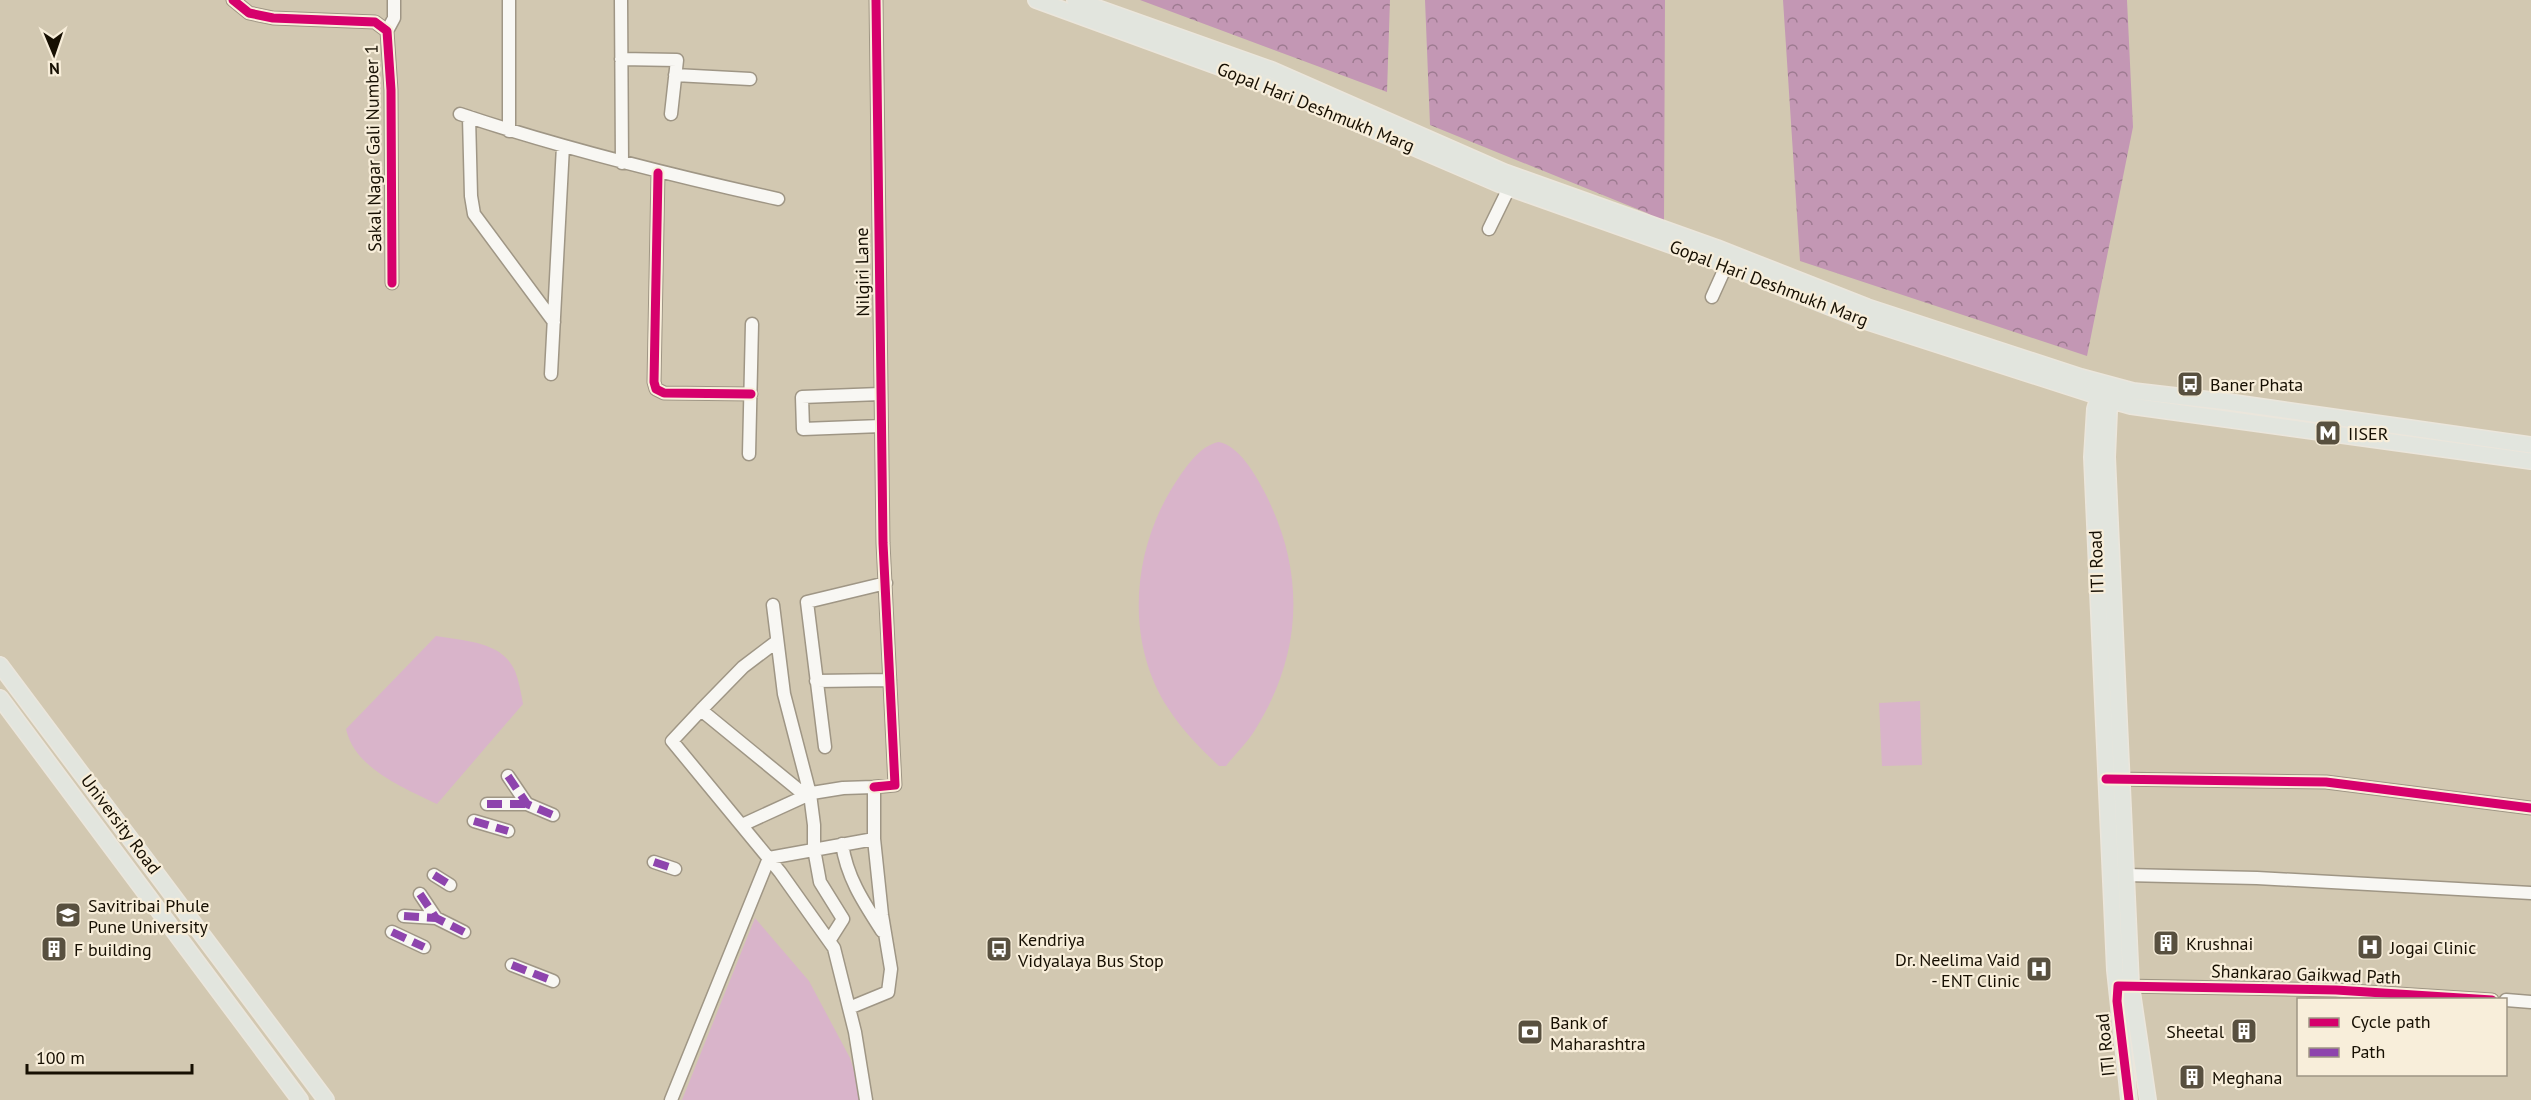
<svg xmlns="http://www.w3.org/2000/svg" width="2531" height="1100" font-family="'PT Sans',sans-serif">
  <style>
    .green { fill: #d9b4ca }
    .forest { fill: url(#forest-crowns) }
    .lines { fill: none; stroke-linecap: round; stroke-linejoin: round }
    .minor-casing { stroke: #9f9685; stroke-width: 15 }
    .major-casing { stroke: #ebe6dc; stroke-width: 18 }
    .minor { stroke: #f8f7f3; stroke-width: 12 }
    .major { stroke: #e2e5de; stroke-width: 15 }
    .quiet { stroke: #8e44ad; stroke-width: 8; stroke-dasharray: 15 8; stroke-linecap: butt }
    .cycleway-casing { stroke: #f8eeda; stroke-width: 13 }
    .cycleway { stroke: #d6006c; stroke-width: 9 }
    .labels { text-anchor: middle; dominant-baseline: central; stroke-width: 4.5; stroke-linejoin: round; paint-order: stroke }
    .street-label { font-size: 18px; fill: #160f02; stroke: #f8eeda }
    .poi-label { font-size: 18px; fill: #160f02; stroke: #f8eeda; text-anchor: start }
  </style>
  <defs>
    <pattern id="forest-crowns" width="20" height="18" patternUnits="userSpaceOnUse" patternTransform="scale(1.5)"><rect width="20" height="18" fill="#c397b4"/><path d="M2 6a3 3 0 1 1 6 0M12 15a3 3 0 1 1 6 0" fill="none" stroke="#9d7a90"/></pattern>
  </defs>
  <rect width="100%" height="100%" fill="#d2c8b1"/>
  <path class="green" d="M1219,442C1239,446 1255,474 1264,491C1306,572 1303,653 1255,730C1247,743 1235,754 1226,766H1219C1200,748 1182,730 1168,708C1125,642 1132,553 1172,488C1183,471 1199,445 1219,442Z
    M436,636C464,641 502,641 515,671C519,681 521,693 523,704L437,804C404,788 355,769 346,729Z
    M1920,701L1922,765L1882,766L1879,703Z
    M755,918L809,981L850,1058L863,1100H682Z"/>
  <path class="forest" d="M1140,0H1390L1387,92Z
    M1425,0H1665L1664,223L1647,213L1430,125Z
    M1783,0H2127L2133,127L2087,356L1800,261Z"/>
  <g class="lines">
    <g class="minor-casing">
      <path id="minor" d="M233,0L249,13L273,18L375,22L387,31L391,90L392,283
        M621,0L622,163
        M387,31L394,18V0
        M621,59L677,60L671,114
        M675,75L750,79
        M460,114C564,149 670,175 778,199
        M469,117L471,196L474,214L554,322
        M509,131V0
        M658,173L654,382L656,389L664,393L751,394
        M1489,229L1509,188
        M1712,297L1726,266
        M551,374L563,146
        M880,394L802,397L803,429L881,426
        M749,454L752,324
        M773,605L784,694L810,794L814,825V849L820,882L843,919L829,941
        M816,681L890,680
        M701,710L743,667L776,642
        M825,747L807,602L886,583
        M508,776L527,804L553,815
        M2113,779L2326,782L2531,808
        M874,787L895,785L883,543L876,0
        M806,796L701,710L672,741L780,872L834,948L855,1032L866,1100
        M487,804H527
        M474,821L508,831
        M842,844C847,878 864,903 882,931
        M654,862L675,869
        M434,875L450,885
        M2125,875L2257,878L2531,893
        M420,894L436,918L464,932
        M404,916L436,918
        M392,932L424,947
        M512,965L553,981
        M2124,986L2336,990L2492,1000
        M2506,1000L2531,1002
        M849,1008L888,992L891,969L882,915L874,839
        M671,1100L769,858L874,839V787L843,788L812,793L742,825"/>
    </g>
    <g class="major-casing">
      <path id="major" d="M1036,0L1266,84L1499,184L1713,260L1862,320L2113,401L2131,406L2531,461
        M1075,0L1272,70L1504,172L1717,248L1867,307L2081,377L2133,391L2228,402L2531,445
        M2101,389L2095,409L2092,457L2115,970L2129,1100
        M2115,392L2109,411L2107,457L2131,985L2148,1100
        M0,665L326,1100
        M0,698L300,1100"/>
    </g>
    <use href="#minor" class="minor"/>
    <use href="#major" class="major"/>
    <path class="quiet" d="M508,776L527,804L553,815
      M487,804H527
      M474,821L508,831
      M654,862L675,869
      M434,875L450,885
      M420,894L436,918L464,932
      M404,916L436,918
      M392,932L424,947
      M512,965L553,981"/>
    <g class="cycleway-casing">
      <path id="cycleway" d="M233,0L249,13L273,18L375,22L387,31L391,90L392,283
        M658,173L654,382L656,389L664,393L751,394
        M2106,779L2326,782L2531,808
        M874,787L895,785L883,543L876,0
        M2129,1100L2117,1001L2118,986L2336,990L2492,1000"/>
    </g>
    <use href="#cycleway" class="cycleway"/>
  </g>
  <defs>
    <g id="bus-square" transform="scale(1.35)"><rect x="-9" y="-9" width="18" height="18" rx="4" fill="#58503f" stroke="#f8eeda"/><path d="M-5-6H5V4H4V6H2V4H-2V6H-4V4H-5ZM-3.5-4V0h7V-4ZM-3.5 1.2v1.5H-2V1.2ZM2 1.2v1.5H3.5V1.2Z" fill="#fff"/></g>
    <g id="metro-square" transform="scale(1.35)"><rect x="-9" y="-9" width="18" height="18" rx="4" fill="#58503f" stroke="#f8eeda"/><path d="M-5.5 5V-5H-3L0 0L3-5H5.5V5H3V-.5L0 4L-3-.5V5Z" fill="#fff"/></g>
    <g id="university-square" transform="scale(1.35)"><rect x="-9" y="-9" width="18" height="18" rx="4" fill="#58503f" stroke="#f8eeda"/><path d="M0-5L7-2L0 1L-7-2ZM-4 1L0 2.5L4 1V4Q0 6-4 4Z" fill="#fff"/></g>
    <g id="building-square" transform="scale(1.35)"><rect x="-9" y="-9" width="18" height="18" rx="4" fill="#58503f" stroke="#f8eeda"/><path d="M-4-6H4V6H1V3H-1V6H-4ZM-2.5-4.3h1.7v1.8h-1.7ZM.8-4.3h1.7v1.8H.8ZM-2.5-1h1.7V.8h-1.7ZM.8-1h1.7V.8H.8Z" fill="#fff"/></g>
    <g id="hospital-square" transform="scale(1.35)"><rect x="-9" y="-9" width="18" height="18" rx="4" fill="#58503f" stroke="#f8eeda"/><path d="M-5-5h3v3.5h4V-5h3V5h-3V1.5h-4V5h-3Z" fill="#fff"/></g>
    <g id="bank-square" transform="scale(1.35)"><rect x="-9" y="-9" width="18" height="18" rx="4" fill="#58503f" stroke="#f8eeda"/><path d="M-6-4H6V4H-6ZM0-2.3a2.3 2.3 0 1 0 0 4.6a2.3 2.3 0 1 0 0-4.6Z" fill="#fff"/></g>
  </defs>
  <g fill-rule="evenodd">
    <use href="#bus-square" x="2190" y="384"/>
    <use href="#metro-square" x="2328" y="433"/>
    <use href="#university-square" x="68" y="915"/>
    <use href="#building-square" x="2166" y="943"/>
    <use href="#hospital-square" x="2370" y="947"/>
    <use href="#building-square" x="54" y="949"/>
    <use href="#bus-square" x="999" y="949"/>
    <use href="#hospital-square" x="2039" y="969"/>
    <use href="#building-square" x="2244" y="1031"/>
    <use href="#bank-square" x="1530" y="1032"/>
    <use href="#building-square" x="2192" y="1077"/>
  </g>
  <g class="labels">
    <g class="street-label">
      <text transform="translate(1316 107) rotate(22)">Gopal Hari Deshmukh Marg</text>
      <text transform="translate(373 148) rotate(-91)">Sakal Nagar Gali Number 1</text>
      <text transform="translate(862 272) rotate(-91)">Nilgiri Lane</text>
      <text transform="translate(1769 283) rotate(21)">Gopal Hari Deshmukh Marg</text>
      <text transform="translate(2096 562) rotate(-92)">ITI Road</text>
      <text transform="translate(121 824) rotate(53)">University Road</text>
      <text transform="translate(2306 974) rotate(2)">Shankarao Gaikwad Path</text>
      <text transform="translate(2105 1045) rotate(-96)">ITI Road</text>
    </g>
    <g class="poi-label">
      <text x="2210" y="384">Baner Phata</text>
      <text x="2348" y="433">IISER</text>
      <text x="88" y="905">Savitribai Phule<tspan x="88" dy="21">Pune University</tspan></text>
      <text x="1018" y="939">Kendriya<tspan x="1018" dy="21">Vidyalaya Bus Stop</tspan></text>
      <text x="2186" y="943">Krushnai</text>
      <text x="2390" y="947">Jogai Clinic</text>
      <text x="74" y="949">F building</text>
      <text x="2020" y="959" text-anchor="end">Dr. Neelima Vaid<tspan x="2020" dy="21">- ENT Clinic</tspan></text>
      <text x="1550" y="1022">Bank of<tspan x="1550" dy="21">Maharashtra</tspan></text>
      <text x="2224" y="1031" text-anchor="end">Sheetal</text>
      <text x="2212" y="1077">Meghana</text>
    </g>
  </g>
  <rect x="2297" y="998" width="210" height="78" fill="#f8eeda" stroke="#9e9584" stroke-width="1.5"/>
  <rect x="2309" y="1018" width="30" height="9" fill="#d6006c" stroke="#9e9584" stroke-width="1.5"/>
  <text x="2351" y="1028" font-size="18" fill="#160f02">Cycle path</text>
  <rect x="2309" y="1048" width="30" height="9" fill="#8e44ad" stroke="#9e9584" stroke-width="1.5"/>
  <text x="2351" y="1058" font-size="18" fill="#160f02">Path</text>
  <g transform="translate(54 54) rotate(178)" stroke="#f8eeda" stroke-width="4.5" paint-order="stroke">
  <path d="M0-4.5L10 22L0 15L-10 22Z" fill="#160f02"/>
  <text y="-9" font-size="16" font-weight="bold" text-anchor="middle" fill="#160f02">N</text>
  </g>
  <path d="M27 1064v9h165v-9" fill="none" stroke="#160f02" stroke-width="3"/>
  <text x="36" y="1064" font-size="18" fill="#160f02" stroke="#f8eeda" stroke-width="4.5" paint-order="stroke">100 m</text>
</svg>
